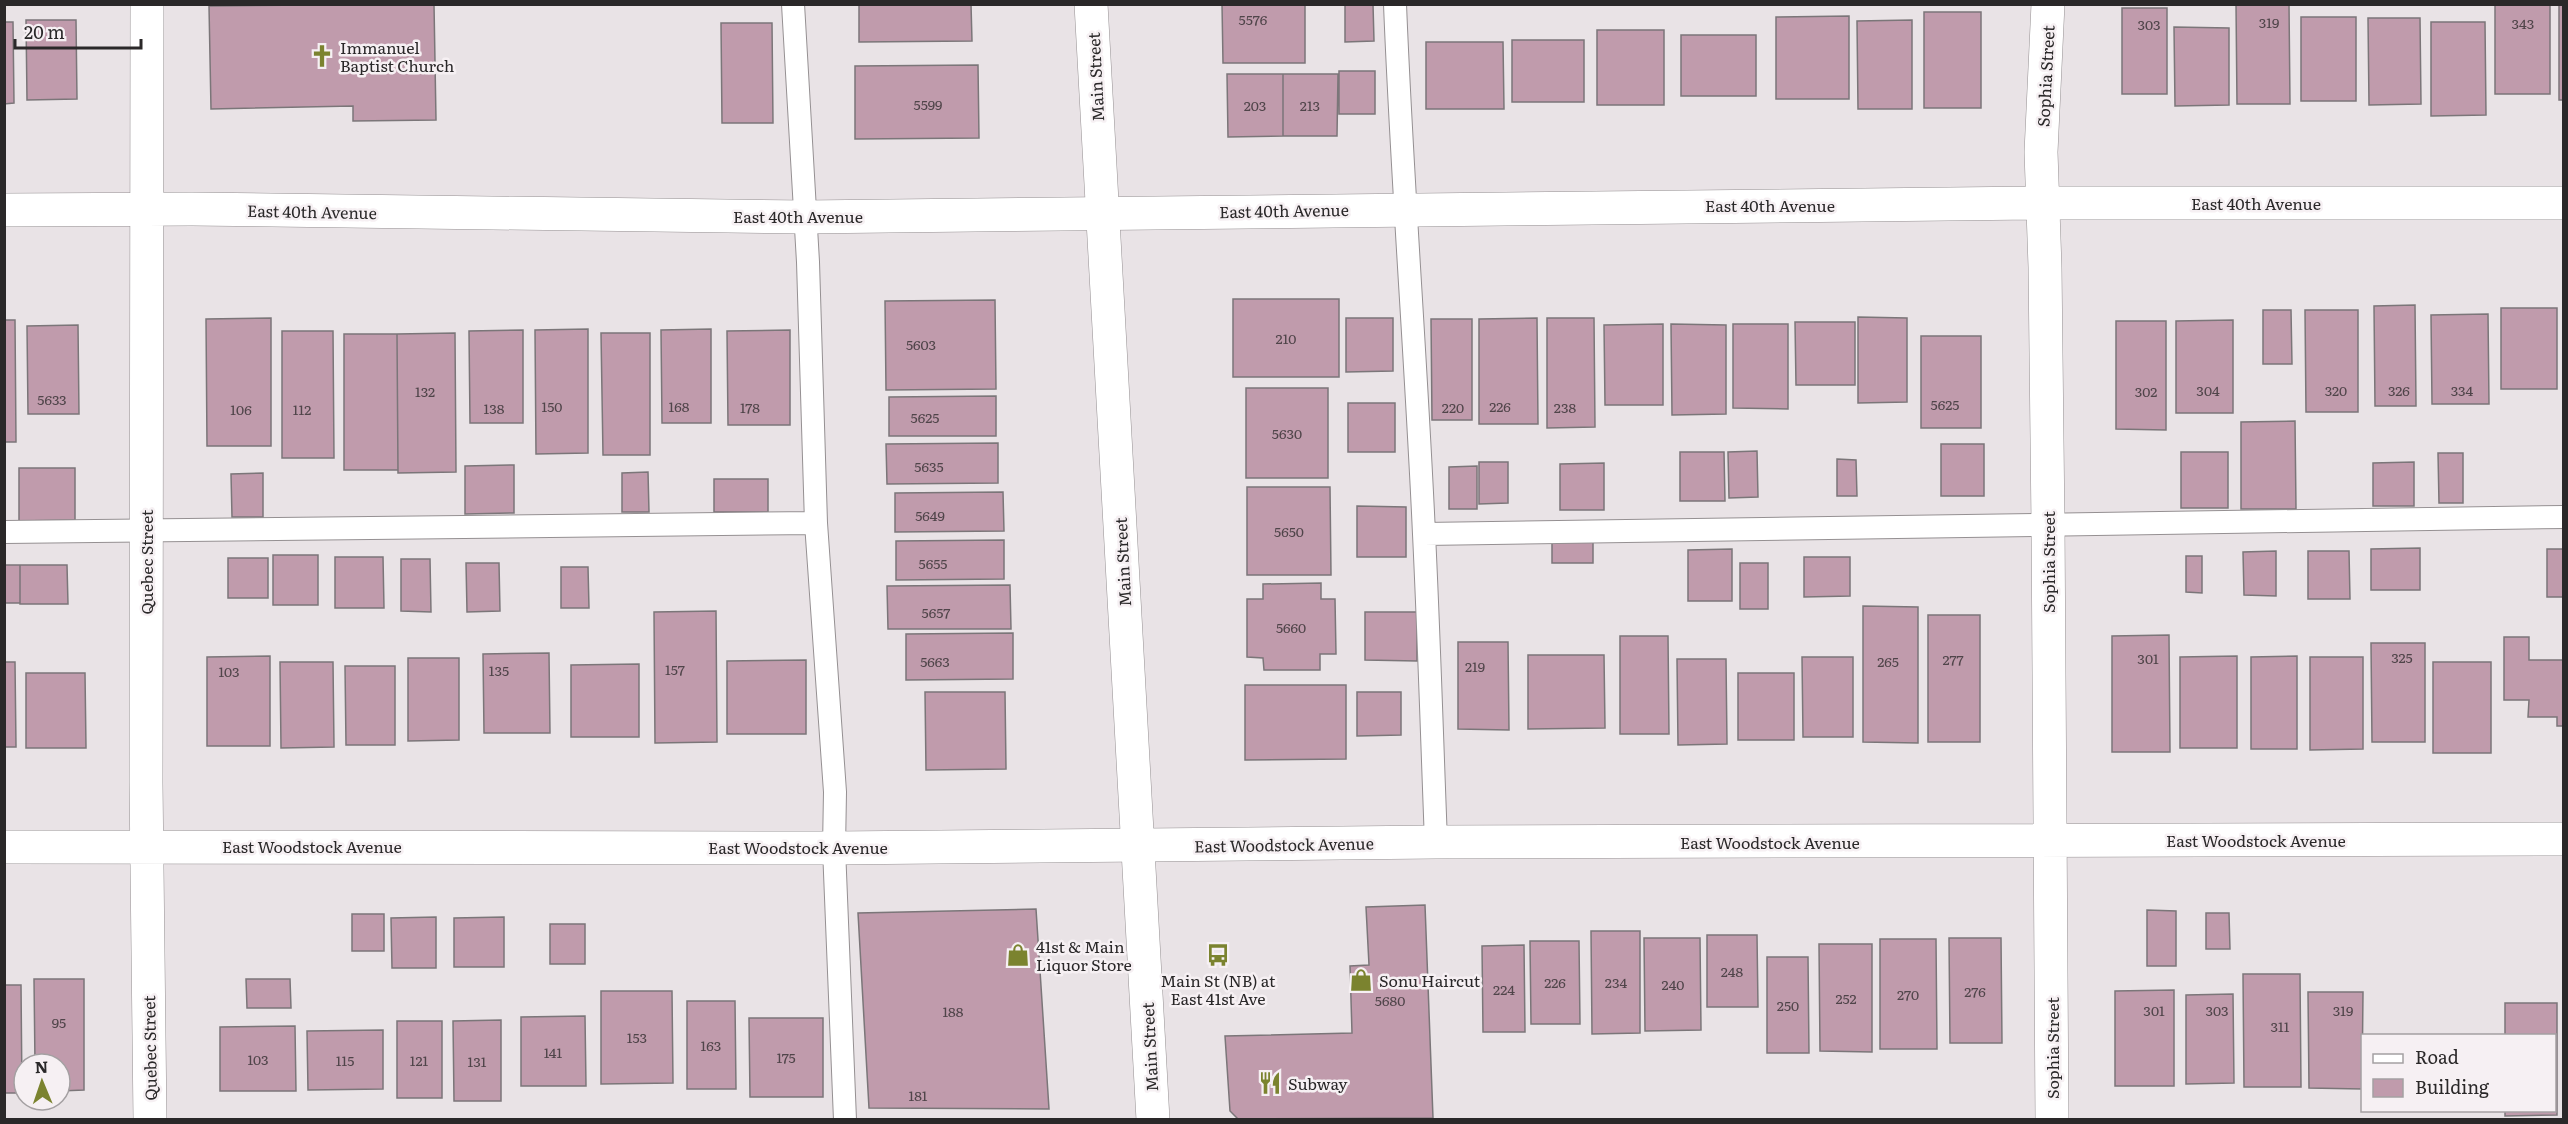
<svg xmlns="http://www.w3.org/2000/svg" width="2568" height="1124" font-family="Literata,serif">
  <style>
    .building { fill: #c09bac; stroke: #7b7679; stroke-width: 1.5 }
    .lines { fill: none; stroke-linecap: round; stroke-linejoin: round }
    .lane-casing { stroke: #959092; stroke-width: 24 }
    .street-casing { stroke: #959092; stroke-width: 34 }
    .secondary-casing { stroke: #959092; stroke-width: 34 }
    .lane { stroke: #fff; stroke-width: 22 }
    .street { stroke: #fff; stroke-width: 33 }
    .secondary { stroke: #fff; stroke-width: 33 }
    .labels { text-anchor: middle; dominant-baseline: central; stroke-width: 5; stroke-linejoin: round; paint-order: stroke }
    .number-label { font-size: 14px; fill: #50454a }
    .poi-label { font-size: 16px; fill: #2a2829; stroke: #f6f0f3; text-anchor: start }
    .street-label { font-size: 16px; fill: #2a2829; stroke: #f6f0f3 }
  </style>
  <rect width="100%" height="100%" fill="#e9e3e6"/>
  <path class="building" d="M434,4L436,120L353,121V106L211,109L209,6Z
    M859,4H971L972,41L859,42Z
    M1222,4H1305V63H1223Z
    M1345,4H1373L1374,41L1345,42Z
    M2236,4H2289L2290,104H2237Z
    M2495,4H2550V94H2495Z
    M2559,4H2564V100H2559Z
    M2122,8H2167V94H2122Z
    M1924,12H1981V108H1924Z
    M1849,16V99H1776V17Z
    M2301,17H2356V101H2301Z
    M2368,18H2420L2421,104L2369,105Z
    M26,20H76L77,99L27,100Z
    M1912,20V109H1858L1857,21Z
    M4,22H13L14,103L4,104Z
    M2431,22H2485L2486,115L2431,116Z
    M721,23H772L773,123H722Z
    M2174,27L2229,28V105L2175,106Z
    M1597,30H1664V105H1597Z
    M1681,35H1756V96H1681Z
    M1512,40H1584V102H1512Z
    M1426,42H1503L1504,109H1426Z
    M978,65L979,138L855,139V66Z
    M1339,71H1375V114H1339Z
    M1227,74H1283V136L1228,137Z
    M1283,74H1338L1337,136H1283Z
    M1233,299H1339V377H1233Z
    M995,300L996,389L886,390L885,301Z
    M2415,305L2416,406H2375L2374,306Z
    M2501,308H2557V389H2501Z
    M2263,310H2291L2292,364H2263Z
    M2305,310H2358V412H2306Z
    M2488,314L2489,404H2432L2431,315Z
    M1858,317L1907,318V402L1858,403Z
    M271,318V446H207L206,319Z
    M1346,318H1393V371L1346,372Z
    M1537,318L1538,424H1479V319Z
    M1547,318H1594L1595,427L1547,428Z
    M1431,319H1472V420H1432Z
    M4,320H15L16,442H4Z
    M2233,320V413H2176V321Z
    M2116,321H2166V430L2116,429Z
    M1795,322H1855V385H1796Z
    M1663,324V405H1605L1604,325Z
    M1671,324L1726,325V414L1672,415Z
    M1733,324H1788V409L1733,408Z
    M78,325L79,414H28L27,326Z
    M588,329V453L536,454L535,330Z
    M711,329V423H662L661,330Z
    M523,330V423H470L469,331Z
    M790,330V425H728L727,331Z
    M282,331H333L334,458H282Z
    M455,333L456,472L398,473L397,334Z
    M601,333H650V455H603Z
    M344,334H397L398,470H344Z
    M1921,336H1981V428H1921Z
    M1246,388H1328V478H1246Z
    M996,396V436H889V397Z
    M1348,403H1395V452H1348Z
    M2295,421L2296,509H2241V422Z
    M998,443V483L887,484L886,444Z
    M1941,444H1984V496H1941Z
    M1757,451L1758,497L1729,498L1728,452Z
    M1680,452H1724L1725,501H1680Z
    M2181,452H2228V508H2181Z
    M2438,453H2463V503H2439Z
    M1837,459L1856,460L1857,496H1837Z
    M1479,462H1508V503L1479,504Z
    M2414,462V506H2373V463Z
    M1604,463V510H1560V464Z
    M514,465V513L465,514V466Z
    M1477,466V509H1449V467Z
    M19,468H75V520L19,521Z
    M648,472L649,512H622V473Z
    M263,473V517H232L231,474Z
    M714,479H768V512H714Z
    M1247,487H1330L1331,575H1247Z
    M1003,492L1004,531L895,532V493Z
    M1357,506L1406,507V557H1357Z
    M1004,540V579L896,580V541Z
    M1552,542H1593V563H1552Z
    M2420,548V590H2371V549Z
    M1732,549V601H1688V550Z
    M2547,549H2564V597H2547Z
    M2276,551V596L2244,595L2243,552Z
    M2308,551H2349L2350,599H2308Z
    M273,555H318V605H273Z
    M2186,556H2202V593L2186,592Z
    M335,557H383L384,608H335Z
    M1804,557H1850V596L1804,597Z
    M228,558H268V598H228Z
    M401,559H430L431,612L401,611Z
    M466,563H499L500,611L467,612Z
    M1740,563H1768V609H1740Z
    M4,565H20V603H4Z
    M20,565H67L68,604H20Z
    M561,567H588L589,608H561Z
    M1321,583V599H1335L1336,654H1320V670H1264L1263,658L1247,657V599H1263V584Z
    M1010,585L1011,629H888L887,586Z
    M1863,606L1918,607V743L1863,742Z
    M716,611L717,742L655,743L654,612Z
    M1365,612H1417V661L1365,660Z
    M1928,615H1980V742H1928Z
    M1013,633V679L906,680V634Z
    M2169,635L2170,752H2112V636Z
    M1620,636H1668L1669,734H1620Z
    M2504,637H2529V660H2564V726H2557V717H2528L2529,700H2504Z
    M1458,642H1508L1509,730L1458,729Z
    M2371,643H2425V742H2372Z
    M549,653L550,733H484L483,654Z
    M1528,655H1604L1605,728L1528,729Z
    M270,656V746H207V657Z
    M2237,656V748H2180V657Z
    M2297,656V749H2251V657Z
    M1802,657H1853V737H1803Z
    M2310,657H2363V749L2310,750Z
    M408,658H459V740L408,741Z
    M1677,659H1726L1727,744L1678,745Z
    M806,660V734H727V661Z
    M4,662H15L16,747H4Z
    M280,662H333L334,747L281,748Z
    M2433,662H2491V753H2433Z
    M639,664V737H571V665Z
    M345,666H395V745H346Z
    M26,673H85L86,748H26Z
    M1738,673H1794V740H1738Z
    M1245,685H1346V759L1245,760Z
    M925,692H1005L1006,769L926,770Z
    M1357,692H1401V735L1357,736Z
    M1425,905L1433,1118L1238,1119L1230,1111L1225,1036L1352,1033L1350,966L1369,965L1366,907Z
    M1036,909L1049,1109L869,1108L858,913Z
    M2147,910L2176,911V966H2147Z
    M2206,913H2229L2230,949H2206Z
    M352,914H384V951H352Z
    M436,917V968H392L391,918Z
    M504,917V967H454V918Z
    M550,924H585V964H550Z
    M1591,931H1640V1033L1592,1034Z
    M1707,935H1757L1758,1007H1707Z
    M1644,938H1700L1701,1030L1645,1031Z
    M1949,938H2001L2002,1043H1950Z
    M1880,939H1936L1937,1049H1880Z
    M1530,941H1579L1580,1024H1531Z
    M1819,944H1872V1052L1820,1051Z
    M1524,945L1525,1032H1483L1482,946Z
    M1767,957H1808L1809,1053H1767Z
    M2243,974H2300L2301,1087H2244Z
    M34,979H84V1090L60,1091V1064H35Z
    M246,979H290L291,1008H247Z
    M4,985H21L22,1093H4Z
    M2174,990V1086H2115V991Z
    M601,991H672L673,1083L601,1084Z
    M2308,992H2363L2362,1089L2309,1088Z
    M2233,994L2234,1083L2186,1084V995Z
    M687,1001H735L736,1089H687Z
    M2505,1003H2557V1115L2505,1116V1110H2554V1036H2505Z
    M585,1016L586,1086H521V1017Z
    M749,1018H823V1097H750Z
    M501,1020V1101H454L453,1021Z
    M397,1021H442V1098H397Z
    M295,1026L296,1091H220V1027Z
    M383,1030V1089L308,1090L307,1031Z"/>
  <g class="lines">
    <g class="lane-casing">
      <path id="lane" d="M793,4L808,262L816,523L835,792L834,848L845,1120
        M1395,4C1402,181 1416,357 1424,534C1429,637 1432,739 1436,842
        M4,532L816,523
        M1424,534L2564,517"/>
    </g>
    <g class="street-casing">
      <path id="street" d="M147,4L146,783L150,1120
        M2048,4L2041,152L2045,267L2048,524L2052,1120
        M4,210L192,209L805,217L2043,203H2564
        M4,847L834,848L1436,842L2564,839"/>
    </g>
    <g class="secondary-casing">
      <path id="secondary" d="M1091,4L1153,1120"/>
    </g>
    <use href="#lane" class="lane"/>
    <use href="#street" class="street"/>
    <use href="#secondary" class="secondary"/>
  </g>
  <defs>
    <g id="church-bare" transform="scale(1.8)"><path d="M-1.2-6h2.4v3.5h3.3v2.4h-3.3V6h-2.4V-.1h-3.3v-2.4h3.3Z" fill="#7b832f" stroke="#f6f0f3" stroke-width="2.5" paint-order="stroke"/></g>
    <g id="shop-bare" transform="scale(1.8)"><path d="M-5-2.5h2.3a2.7 3.5 0 0 1 5.4 0H5L5.5 6h-11ZM-1.5-2.5h3a1.5 2.3 0 0 0-3 0Z" fill="#7b832f" stroke="#f6f0f3" stroke-width="2.5" paint-order="stroke"/></g>
    <g id="bus-bare" transform="scale(1.8)"><path d="M-5-6H5V4H4V6H2V4H-2V6H-4V4H-5ZM-3.5-4V0h7V-4ZM-3.5 1.2v1.5H-2V1.2ZM2 1.2v1.5H3.5V1.2Z" fill="#7b832f" stroke="#f6f0f3" stroke-width="2.5" paint-order="stroke"/></g>
    <g id="restaurant-bare" transform="scale(1.8)"><path d="M-5-6h1v4h1v-4h1v4h1v-4h1v5L-1.5 .5V6h-2V.5L-5-1ZM5-6V6H3V1.5H1.5Q1.5-4 5-6Z" fill="#7b832f" stroke="#f6f0f3" stroke-width="2.5" paint-order="stroke"/></g>
  </defs>
  <g fill-rule="evenodd">
    <use href="#church-bare" x="322" y="56"/>
    <use href="#shop-bare" x="1018" y="955"/>
    <use href="#bus-bare" x="1218" y="955"/>
    <use href="#shop-bare" x="1361" y="980"/>
    <use href="#restaurant-bare" x="1270" y="1083"/>
  </g>
  <g class="labels">
    <g class="number-label">
      <text x="1253" y="19">5576</text>
      <text x="2269" y="22">319</text>
      <text x="2523" y="23">343</text>
      <text x="2149" y="24">303</text>
      <text x="928" y="104">5599</text>
      <text x="1255" y="105">203</text>
      <text x="1310" y="105">213</text>
      <text x="1286" y="338">210</text>
      <text x="921" y="344">5603</text>
      <text x="2208" y="390">304</text>
      <text x="2336" y="390">320</text>
      <text x="2399" y="390">326</text>
      <text x="2462" y="390">334</text>
      <text x="425" y="391">132</text>
      <text x="2146" y="391">302</text>
      <text x="52" y="399">5633</text>
      <text x="1945" y="404">5625</text>
      <text x="552" y="406">150</text>
      <text x="679" y="406">168</text>
      <text x="1500" y="406">226</text>
      <text x="750" y="407">178</text>
      <text x="1453" y="407">220</text>
      <text x="1565" y="407">238</text>
      <text x="494" y="408">138</text>
      <text x="241" y="409">106</text>
      <text x="302" y="409">112</text>
      <text x="925" y="417">5625</text>
      <text x="1287" y="433">5630</text>
      <text x="929" y="466">5635</text>
      <text x="930" y="515">5649</text>
      <text x="1289" y="531">5650</text>
      <text x="933" y="563">5655</text>
      <text x="936" y="612">5657</text>
      <text x="1291" y="627">5660</text>
      <text x="2402" y="657">325</text>
      <text x="2148" y="658">301</text>
      <text x="1953" y="659">277</text>
      <text x="935" y="661">5663</text>
      <text x="1888" y="661">265</text>
      <text x="1475" y="666">219</text>
      <text x="675" y="669">157</text>
      <text x="499" y="670">135</text>
      <text x="229" y="671">103</text>
      <text x="1732" y="971">248</text>
      <text x="1555" y="982">226</text>
      <text x="1616" y="982">234</text>
      <text x="1673" y="984">240</text>
      <text x="1504" y="989">224</text>
      <text x="1975" y="991">276</text>
      <text x="1908" y="994">270</text>
      <text x="1846" y="998">252</text>
      <text x="1390" y="1000">5680</text>
      <text x="1788" y="1005">250</text>
      <text x="2154" y="1010">301</text>
      <text x="2217" y="1010">303</text>
      <text x="2343" y="1010">319</text>
      <text x="953" y="1011">188</text>
      <text x="59" y="1022">95</text>
      <text x="2280" y="1026">311</text>
      <text x="637" y="1037">153</text>
      <text x="711" y="1045">163</text>
      <text x="553" y="1052">141</text>
      <text x="786" y="1057">175</text>
      <text x="258" y="1059">103</text>
      <text x="345" y="1060">115</text>
      <text x="419" y="1060">121</text>
      <text x="477" y="1061">131</text>
      <text x="918" y="1095">181</text>
    </g>
    <g class="poi-label">
      <text x="340" y="47">Immanuel<tspan x="340" dy="18">Baptist Church</tspan></text>
      <text x="1036" y="946">41st &amp; Main<tspan x="1036" dy="18">Liquor Store</tspan></text>
      <text x="1218" y="980" text-anchor="middle">Main St (NB) at<tspan x="1218" dy="18">East 41st Ave</tspan></text>
      <text x="1379" y="980">Sonu Haircut</text>
      <text x="1288" y="1083">Subway</text>
    </g>
    <g class="street-label">
      <text transform="translate(2045 76) rotate(-87)">Sophia Street</text>
      <text transform="translate(1095 77) rotate(-93)">Main Street</text>
      <text x="2256" y="203">East 40th Avenue</text>
      <text x="1770" y="205">East 40th Avenue</text>
      <text transform="translate(1284 210) rotate(-1)">East 40th Avenue</text>
      <text transform="translate(312 211) rotate(1)">East 40th Avenue</text>
      <text x="798" y="216">East 40th Avenue</text>
      <text transform="translate(146 562) rotate(-90)">Quebec Street</text>
      <text transform="translate(1122 562) rotate(-93)">Main Street</text>
      <text transform="translate(2048 562) rotate(-90)">Sophia Street</text>
      <text x="2256" y="840">East Woodstock Avenue</text>
      <text x="1770" y="842">East Woodstock Avenue</text>
      <text transform="translate(1284 844) rotate(-1)">East Woodstock Avenue</text>
      <text x="312" y="846">East Woodstock Avenue</text>
      <text x="798" y="847">East Woodstock Avenue</text>
      <text transform="translate(1149 1047) rotate(-93)">Main Street</text>
      <text transform="translate(149 1048) rotate(-91)">Quebec Street</text>
      <text transform="translate(2052 1048) rotate(-90)">Sophia Street</text>
    </g>
  </g>
  <rect width="2568" height="1124" fill="none" stroke="#2a2829" stroke-width="12"/>
  <rect x="2361" y="1034" width="195" height="78" fill="#f6f0f3" stroke="#a4a0a2" stroke-width="1.5"/>
  <rect x="2373" y="1054" width="30" height="9" fill="#ffffff" stroke="#a4a0a2" stroke-width="1.5"/>
  <text x="2415" y="1064" font-size="18" fill="#2a2829">Road</text>
  <rect x="2373" y="1079" width="30" height="18" fill="#c09bac" stroke="#a4a0a2" stroke-width="1.5"/>
  <text x="2415" y="1094" font-size="18" fill="#2a2829">Building</text>
  <g transform="translate(42 1082) rotate(358)"><circle r="28" fill="#f6f0f3" stroke="#a4a0a2" stroke-width="1.5"/>
  <path d="M0-4.5L10 22L0 15L-10 22Z" fill="#7b832f"/>
  <text y="-9" font-size="16" font-weight="bold" text-anchor="middle" fill="#2a2829">N</text>
  </g>
  <path d="M15 39v9h126v-9" fill="none" stroke="#2a2829" stroke-width="3"/>
  <text x="24" y="39" font-size="18" fill="#2a2829" stroke="#f6f0f3" stroke-width="4.5" paint-order="stroke">20 m</text>
</svg>
